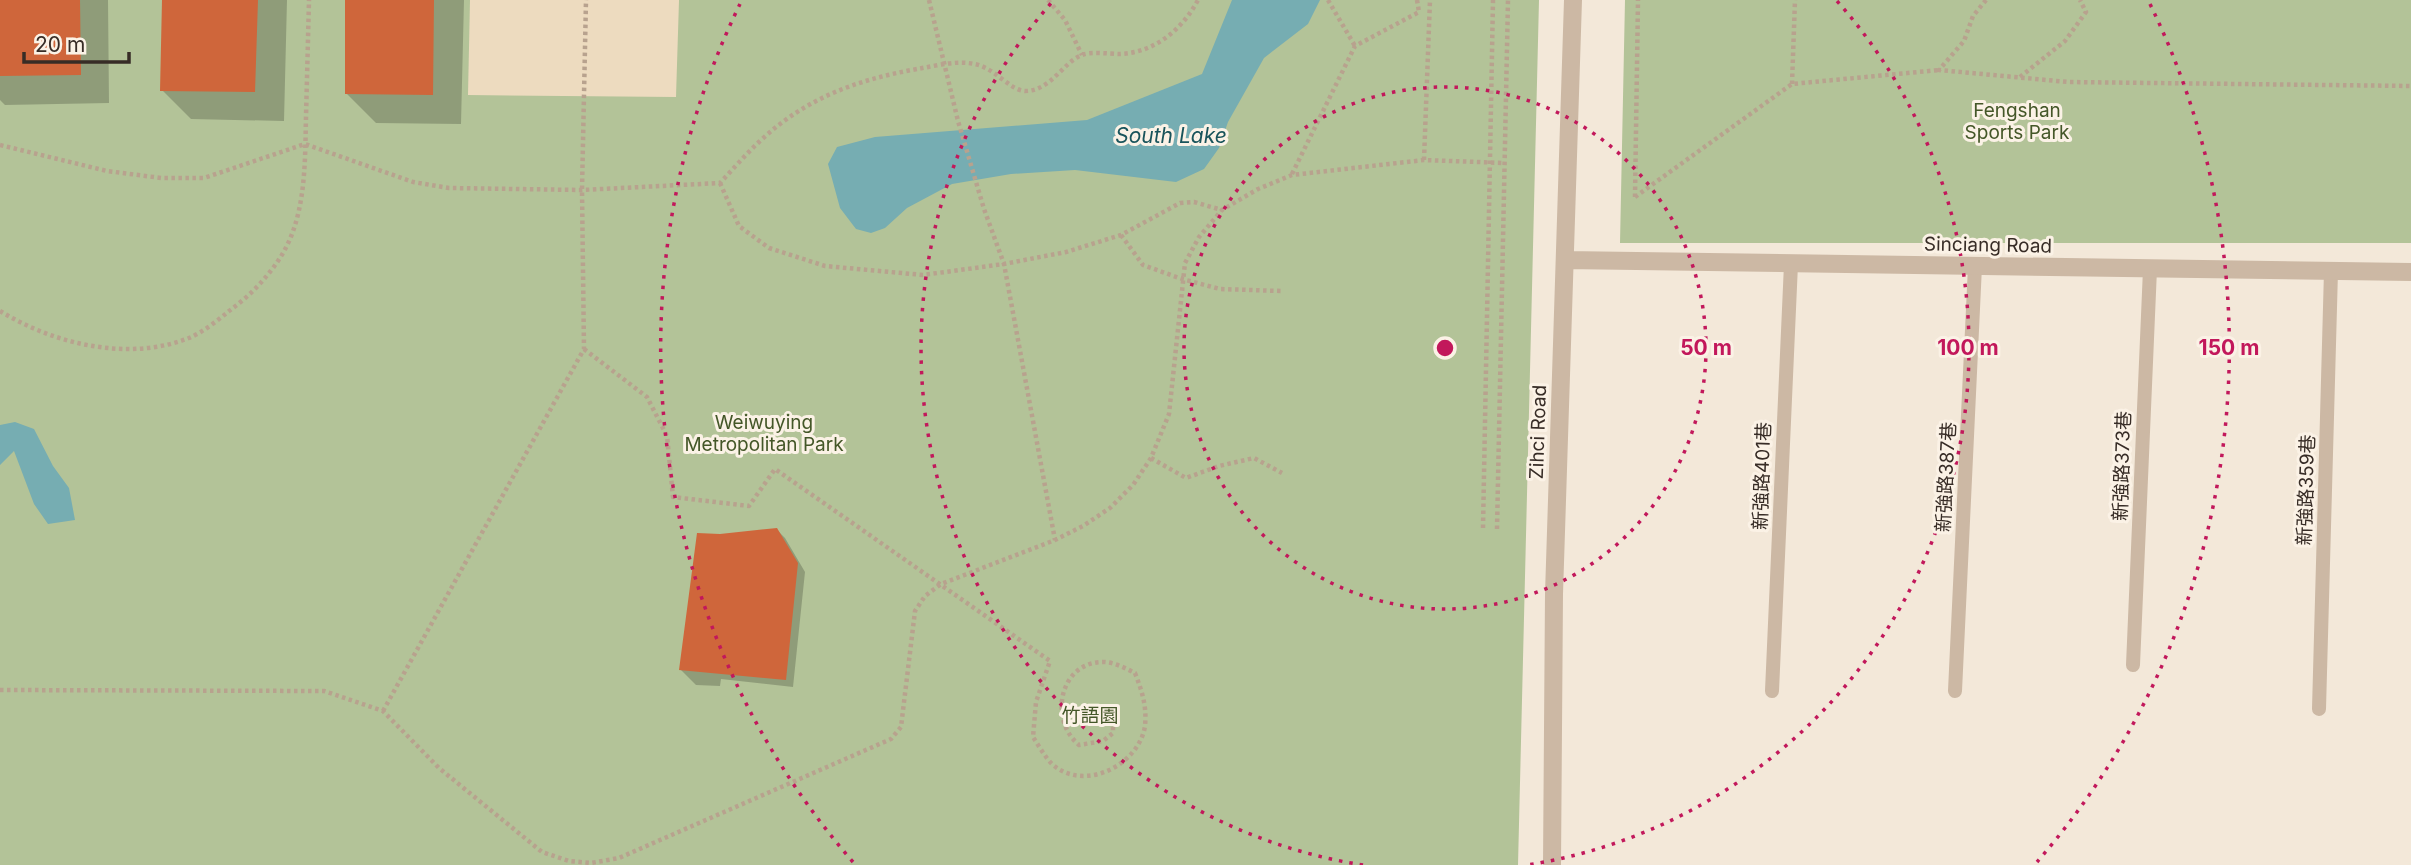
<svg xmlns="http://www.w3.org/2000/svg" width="2411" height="865" font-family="Inter,'Noto Sans TC',sans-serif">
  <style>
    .green { fill: #b3c398 }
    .plaza { fill: #eddbbf }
    .water { fill: #76adb2 }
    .shadow { fill: #0003 }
    .building { fill: #cf663b }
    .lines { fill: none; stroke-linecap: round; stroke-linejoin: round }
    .path { stroke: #b8a28e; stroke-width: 4.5; stroke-dasharray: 3.5 3.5; stroke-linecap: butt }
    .lane { stroke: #ccb8a4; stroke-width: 14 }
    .street { stroke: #ccb8a4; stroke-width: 18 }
    .ring { fill: none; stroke: #c2185b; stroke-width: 3.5; stroke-dasharray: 3.5 7 }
    .labels { text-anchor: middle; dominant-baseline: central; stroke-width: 6; stroke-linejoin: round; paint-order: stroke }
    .park-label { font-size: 19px; fill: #445728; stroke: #fbf2e6 }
    .street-label { font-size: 19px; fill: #372c26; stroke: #fbf2e6 }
    .water-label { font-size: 21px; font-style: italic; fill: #19545b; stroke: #fbf2e6 }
    .centre { fill: #c2185b; stroke: #fbf2e6; stroke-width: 3.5 }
    .ring-label { font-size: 21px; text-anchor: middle; font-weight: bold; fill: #c2185b; stroke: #fbf2e6; stroke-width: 6; stroke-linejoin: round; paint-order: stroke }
  </style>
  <rect width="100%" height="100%" fill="#f3e8d9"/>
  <path class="green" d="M0,0H1539L1518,865H0Z
    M1625,0H2411V243H1620Z"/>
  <path class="plaza" d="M470,0H679L676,97L468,95Z"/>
  <path class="water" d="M1232,0H1320L1308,24L1264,58L1228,122L1219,148L1204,169L1176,182L1075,170L1011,174L952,184L907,208L885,228L871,233L856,229L840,208L828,164L837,147L875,137L1087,120L1202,74Z
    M15,422L34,429L53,466L69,488L75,520L48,524L34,504L14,451L0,465V425Z"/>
  <path class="shadow" d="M0,0H108L109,103L5,105L0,100Z
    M164,0H287L284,121L191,119L162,90Z
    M348,0H464L461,124L376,123L347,94Z
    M777,530L785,538L805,572L793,687L721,679L720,686L696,685L680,669L720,536Z"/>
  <path class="building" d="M0,0H80L81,75L0,76Z
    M162,0H258L255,92L160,91Z
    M345,0H434L433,95L345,94Z
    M777,528L798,563L786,680L679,670L697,533L720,534Z"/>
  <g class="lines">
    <path class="path" d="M929,0L958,121L984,209L1004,264L1055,540
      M1048,0L1065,20L1082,55
      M1328,0L1355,46
      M1986,0L1973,16L1964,41L1939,70L2068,82L2411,86
      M2020,77L2065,41L2086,12L2080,0
      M1792,84L1795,0
      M0,145L107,171L161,178H204L305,144L413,182L449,188L582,190L720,183C733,169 746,154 760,141C806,98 856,80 917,69C935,66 956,60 974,64C994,67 1009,90 1025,91C1051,91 1063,62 1082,55C1091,51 1109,54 1119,54C1154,53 1182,30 1198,0
      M1424,160L1430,0
      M1292,174L1355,46L1419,12L1417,0
      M720,183L739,226L769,248L825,266L923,275L1004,264L1066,252L1121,235L1180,203L1194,202L1222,210
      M1635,197L1792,84L1939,70
      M1635,197L1638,0
      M1121,235L1143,265L1182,279L1220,289L1281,291
      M0,311C54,344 128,362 189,338C203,332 217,321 229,311C254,293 278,267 290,239C306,201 305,157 306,117C307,78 308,39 309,0
      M584,349L647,397L667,436L673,497L749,506L775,469L1050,661L1036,702L1033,737C1039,746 1045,757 1052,764C1084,793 1139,765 1145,726C1147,706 1142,691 1135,673C1125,668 1114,662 1103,662C1060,662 1048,719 1079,745L1103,741L1113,733V723L1105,717
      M1151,458L1186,478L1219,466L1254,458L1282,473
      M1483,528L1493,0
      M1497,529L1508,0
      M0,690L324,691L383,711L439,768L542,852L569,861L591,863L619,858L891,739L901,727L915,611L925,596L941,584L1055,540L1083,526L1110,508L1133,485L1151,458L1169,414L1185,263L1199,237L1222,210L1258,189L1292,175L1424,160L1504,163
      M383,711L584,349L582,190L586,0"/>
    <path class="lane" d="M2133,665L2150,269
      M1772,691L1791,264
      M1955,691L1975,266
      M2319,709L2331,271"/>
    <path class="street" d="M1565,260L2411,272
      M1552,865L1554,594L1573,0"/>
  </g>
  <g class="ring">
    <circle cx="1445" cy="348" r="261"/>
    <path d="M1363 865A523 523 0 0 1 1053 1M1837 1A523 523 0 0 1 1527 865"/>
    <path d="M853 862A784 784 0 0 1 740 4M2150 4A784 784 0 0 1 2037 862"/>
  </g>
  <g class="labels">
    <g class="park-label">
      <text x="2017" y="110">Fengshan<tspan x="2017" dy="22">Sports Park</tspan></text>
      <text x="764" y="422">Weiwuying<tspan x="764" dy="22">Metropolitan Park</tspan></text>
      <text x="1090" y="715">竹語園</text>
    </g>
    <g class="street-label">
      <text transform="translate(1988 245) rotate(1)">Sinciang Road</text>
      <text transform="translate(1538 432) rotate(-88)">Zihci Road</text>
      <text transform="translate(2122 466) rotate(-88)">新強路373巷</text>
      <text transform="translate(1762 476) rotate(-88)">新強路401巷</text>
      <text transform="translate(1946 477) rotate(-87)">新強路387巷</text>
      <text transform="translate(2306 490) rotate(-88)">新強路359巷</text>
    </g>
    <g class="water-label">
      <text x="1171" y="135">South Lake</text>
    </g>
  </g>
  <circle cx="1445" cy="348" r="10" class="centre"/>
  <g class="ring-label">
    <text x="1706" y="355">50 m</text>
    <text x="1968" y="355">100 m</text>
    <text x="2229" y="355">150 m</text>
  </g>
  <path d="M24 52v10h105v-10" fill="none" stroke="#372c26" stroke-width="3.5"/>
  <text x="35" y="52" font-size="21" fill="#372c26" stroke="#fbf2e6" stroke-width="5" paint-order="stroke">20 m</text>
</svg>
